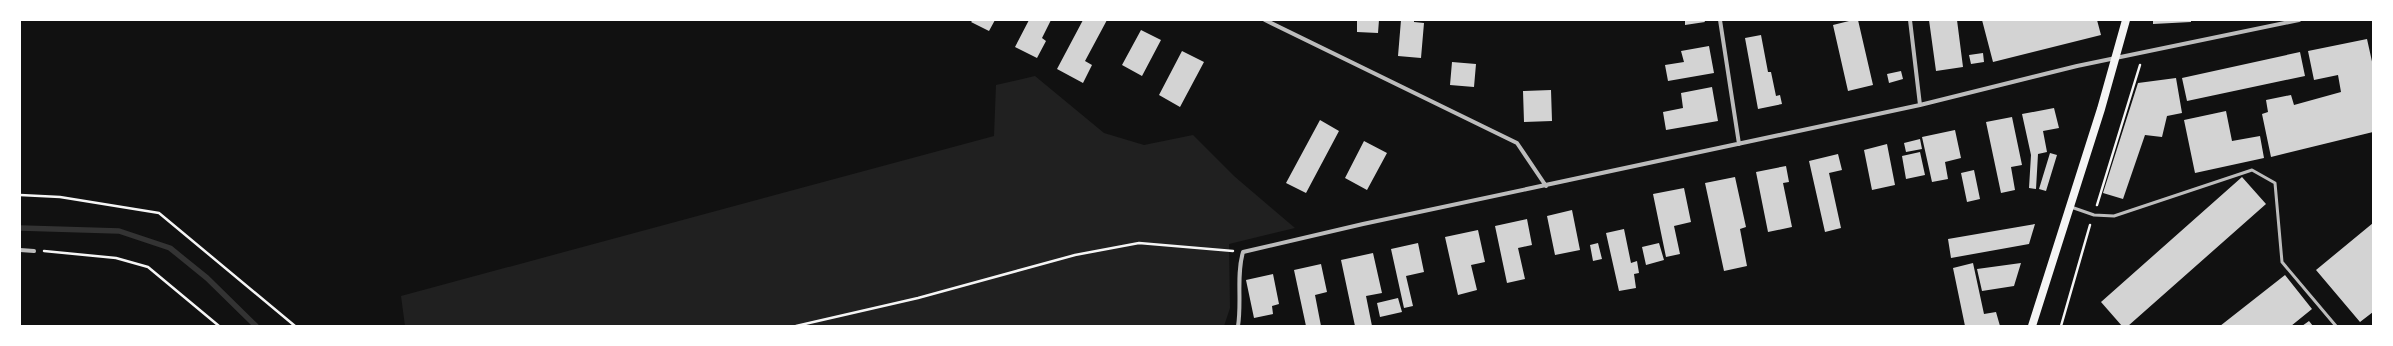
<svg xmlns="http://www.w3.org/2000/svg" width="2393" height="346" font-family="'Golos Text',sans-serif">
  <style>
    .green { fill: #202020 }
    .lines { fill: none; stroke-linecap: round; stroke-linejoin: round }
    .stream { stroke: #333; stroke-width: 5.5 }
    .building { fill: #d3d3d3 }
    .path { stroke: #f5f5f5; stroke-width: 2.5 }
    .service { stroke: #bcbcbc; stroke-width: 3 }
    .minor { stroke: #bcbcbc; stroke-width: 4 }
    .secondary { stroke: #f5f5f5; stroke-width: 8 }
  </style>
  <rect width="100%" height="100%" fill="#111"/>
  <path class="green" d="M1035,76L1104,133L1144,145L1193,135L1234,176L1295,228L1229,244L1230,308L1224,326H405L401,296L994,136L996,85Z"/>
  <g class="lines">
    <path class="stream" d="M20,228L119,231L170,248L207,278L256,326"/>
  </g>
  <path class="building" d="M973,20H995L989,31L971,22Z
    M1029,20H1051L1042,38L1046,41L1037,58L1015,47Z
    M1083,20H1107L1085,61L1092,65L1083,83L1057,69Z
    M1357,20H1379L1378,33L1357,32Z
    M1401,20H1414V22L1424,23L1421,58L1398,56Z
    M1685,20H1704L1705,22L1685,25Z
    M1853,20H1858L1873,85L1848,91L1833,25Z
    M1929,20H1957L1963,67L1936,71Z
    M1982,20H2097L2101,35L1993,62Z
    M2153,20H2191V22L2153,24Z
    M1141,30L1161,40L1142,76L1122,65Z
    M1761,35L1768,72H1771L1776,96L1780,95L1782,104L1758,109L1745,38Z
    M2367,39L2373,66V132L2271,157L2262,114L2268,112L2266,100L2291,95L2294,105L2341,92L2338,75L2314,80L2308,51Z
    M1709,46L1714,73L1668,81L1665,65L1684,62L1681,51Z
    M1182,51L1204,62L1180,107L1159,95Z
    M2300,52L2305,76L2187,101L2182,78Z
    M1983,53L1984,62L1971,64L1969,55Z
    M1452,62L1476,64L1474,87L1450,85Z
    M1901,71L1903,79L1889,83L1887,74Z
    M2176,78L2182,113L2167,116L2162,137L2145,135L2123,199L2103,193L2138,83Z
    M1712,87L1718,121L1666,130L1663,112L1683,108L1681,93Z
    M1551,90L1552,121L1524,122L1523,91Z
    M2054,108L2059,128L2043,131L2047,152L2038,154L2036,189L2029,188L2031,155L2022,114Z
    M2226,111L2232,141L2260,136L2264,158L2195,173L2184,120Z
    M2012,117L2022,165L2011,167L2015,190L2001,193L1986,122Z
    M1320,120L1339,131L1306,193L1286,183Z
    M1955,130L1961,158L1945,162L1948,179L1932,182L1922,137Z
    M1920,139L1922,149L1906,152L1904,143Z
    M1364,141L1387,153L1367,190L1345,178Z
    M1887,144L1895,185L1872,190L1864,150Z
    M1920,152L1925,175L1906,179L1902,156Z
    M2050,153L2057,155L2046,191L2039,189Z
    M1838,154L1842,170L1829,173L1841,228L1825,232L1809,161Z
    M1786,166L1789,182L1783,183L1792,227L1768,232L1756,172Z
    M1974,170L1980,199L1967,202L1961,173Z
    M1735,177L1746,227L1740,229L1747,266L1724,271L1705,183Z
    M2242,177L2266,204L2128,326H2122L2101,302Z
    M1684,188L1691,222L1674,226L1680,254L1666,257L1653,194Z
    M1572,210L1580,250L1555,255L1547,216Z
    M1527,219L1532,245L1518,248L1525,279L1507,283L1495,226Z
    M2373,223V312L2360,322L2316,270Z
    M2035,224L2029,244L1951,258L1948,239Z
    M1624,229L1631,263L1637,261L1639,273L1634,274L1636,288L1619,291L1606,233Z
    M1478,230L1485,262L1471,265L1477,290L1458,295L1445,237Z
    M1418,243L1424,272L1406,276L1413,306L1404,308L1391,249Z
    M1598,243L1602,259L1593,261L1590,245Z
    M1659,243L1664,260L1646,265L1642,247Z
    M1373,253L1382,293L1366,296L1372,326H1355L1341,260Z
    M1973,263L1984,314L1996,312L2000,326H1965L1953,268Z
    M2021,263L2014,286L1982,291L1977,269Z
    M1321,264L1327,292L1315,295L1321,326H1306L1294,270Z
    M1273,274L1279,304L1272,306L1273,314L1254,318L1246,280Z
    M2285,275L2312,309L2291,326H2220Z
    M1398,298L1402,312L1380,317L1377,303Z
    M2309,321L2313,326H2302Z"/>
  <g class="lines">
    <path class="path" d="M20,195L60,197L159,213L295,326
      M2097,205L2140,65
      M44,251L116,258L148,267L219,326
      M796,326L918,298L1075,255L1139,243L1233,251
      M2061,326L2090,225"/>
    <path class="service" d="M2071,207L2094,215L2114,216L2252,170L2275,183L2282,262L2336,326"/>
    <path class="minor" d="M1265,20L1517,143L1546,186
      M1720,20L1739,144
      M1910,20L1920,105
      M20,250L34,251
      M1238,326C1242,301 1236,276 1243,252L1363,224L1920,105L2077,66L2299,20"/>
    <path class="secondary" d="M2032,326L2101,109L2126,20"/>
  </g>
  <rect width="2393" height="346" fill="none" stroke="#ffffff" stroke-width="42"/>
</svg>
